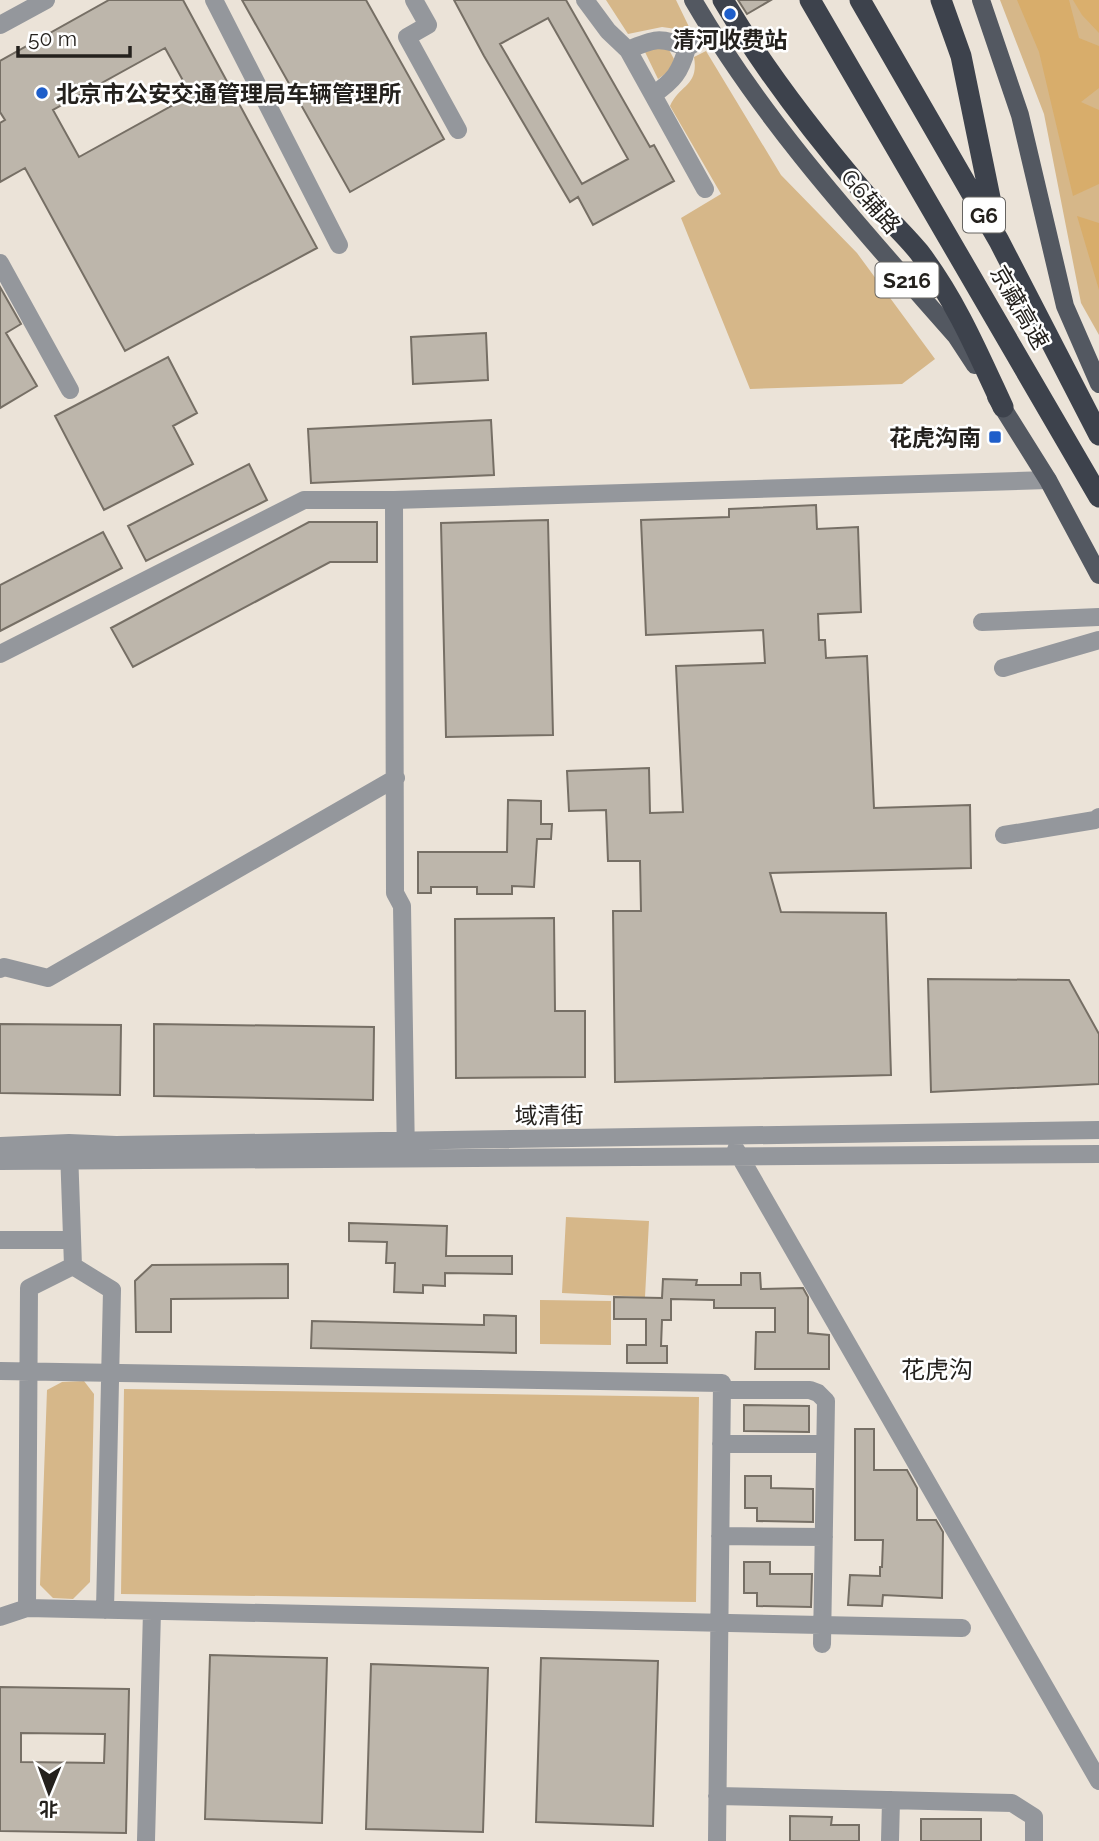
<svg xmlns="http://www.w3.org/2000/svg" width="1099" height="1841" font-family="Raleway,'Noto Sans SC',sans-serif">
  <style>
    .green { fill: #d6b789 }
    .forest { fill: #d8ad6b }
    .water { fill: #daaf6d }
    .building { fill: #bdb6ab; stroke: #766f65; stroke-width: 2; fill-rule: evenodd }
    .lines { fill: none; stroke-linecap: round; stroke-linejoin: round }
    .minor { stroke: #94979c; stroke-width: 18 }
    .major { stroke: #535861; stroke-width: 18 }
    .highway { stroke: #3d424c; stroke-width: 21 }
    .poi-dot { fill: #1e5eca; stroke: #fff; stroke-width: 2.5 }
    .labels { text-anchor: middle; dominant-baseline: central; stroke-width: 5; stroke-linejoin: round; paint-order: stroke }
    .shield { fill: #fff; stroke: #666461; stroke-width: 2 }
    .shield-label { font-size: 21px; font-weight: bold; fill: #24211d }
    .poi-label { font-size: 23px; font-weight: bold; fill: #24211d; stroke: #fff }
    .street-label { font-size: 23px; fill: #24211d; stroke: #fff }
    .neighbourhood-label { font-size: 24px; fill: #24211d; stroke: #fff }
  </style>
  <rect width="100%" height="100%" fill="#ebe3d8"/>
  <path class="green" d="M606,0H676L691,31L662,27L628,34Z
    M1000,0H1099V335L1081,303L1044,114Z
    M653,46L668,48L674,59L672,69L658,79L645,52Z
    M706,51L781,175L857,253L935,359L902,384L750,389L681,218L721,194L670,106C680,84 699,86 694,57Z
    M566,1217L649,1221L645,1297L562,1293Z
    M540,1300L611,1301V1345L540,1344Z
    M84,1381L94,1394L90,1582L73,1599L53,1598L40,1585L47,1390L62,1382Z
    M124,1389L699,1397L696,1602L121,1594Z"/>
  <path class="forest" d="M1017,0H1069L1079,38L1099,46V88L1081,102L1099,110V184L1073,196L1039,52Z
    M1077,216L1099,223V290Z"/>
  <path class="water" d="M1073,0H1099V33L1082,15Z"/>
  <path class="building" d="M109,0H183L317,248L125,351L25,168L0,182V123L5,120L0,112V61ZM165,48L191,95L79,157L53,110Z
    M242,0H366L444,139L350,192Z
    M454,0H566L650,147L654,145L674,181L593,225L578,197L570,202L484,56ZM548,18L628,159L582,184L500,44Z
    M738,0H771L747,14Z
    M0,287L21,324L6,333L37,386L0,408Z
    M486,333L488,380L413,384L411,337Z
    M168,357L197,413L173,426L193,464L104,510L55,416Z
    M491,420L494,475L311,483L308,429Z
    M249,464L267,500L146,561L128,526Z
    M816,505L817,529L858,527L861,612L818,614L819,640H825L826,658L867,656L874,808L970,805L971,868L770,873L781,912L886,913L891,1075L615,1082L613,911H641L640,861H608L606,810L569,811L567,771L649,768L650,813L683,812L676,666L765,663L763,630L646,635L641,520L729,517V509Z
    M548,520L553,735L446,737L441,523Z
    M309,522H377V562H330L133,667L111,628Z
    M103,532L122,568L0,631V585Z
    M508,800L541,801V824H552L551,839H537L534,887L512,886V894H477V887H431V893H418V852H507Z
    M554,918L555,1011H585V1077L456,1078L455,919Z
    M928,979L1069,980L1099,1034V1084L931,1092Z
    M0,1024L121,1025L120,1095L0,1093Z
    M154,1024L374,1027L373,1100L154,1096Z
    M349,1223L447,1226L446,1256H512V1274L445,1273V1286L423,1285V1293L394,1292L395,1263H386L387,1242L349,1241Z
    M288,1264V1298L171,1299V1332H136L135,1281L152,1265Z
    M741,1273H760L761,1289L803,1288L808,1297V1333L829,1335V1369H755L756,1332H775V1308H714V1300L671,1299V1320H662L661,1346H667V1363H627V1345H646V1319H614V1297L662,1298L663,1279L697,1280L696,1285H741Z
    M484,1315L516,1316V1353L311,1348L312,1321L484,1325Z
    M744,1405L809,1406V1432L744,1431Z
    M855,1429H874V1470H907L917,1488V1520H936L943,1532L942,1598L883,1595L882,1606L848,1605L850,1575L880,1576V1567H882L883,1540H855Z
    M745,1476H771V1488L813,1489V1522L757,1521V1508H745Z
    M744,1562H770V1574H812L811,1607L757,1606V1593H744Z
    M210,1655L327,1658L322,1823L205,1819Z
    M541,1658L658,1661L653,1826L536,1822Z
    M371,1664L488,1668L483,1832L366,1829Z
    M0,1687L129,1689L126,1833L0,1831ZM21,1733L105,1734L104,1763L21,1762Z
    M790,1816L832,1817L831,1825H859V1841H790Z
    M921,1819H981V1841H921Z"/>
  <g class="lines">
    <path class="minor" d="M214,0L339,245
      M414,0L428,25L407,37L458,130
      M585,0L608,31L628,50
      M0,25L46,0
      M687,48C680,73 674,80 653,95L628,50C653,39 661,36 687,48L712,32
      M653,95L705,189
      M0,263L70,390
      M982,622L1099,617
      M0,654L304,500H394
      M1003,668L1099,640
      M1004,835L1095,820L1099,817
      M0,969L4,967L48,978L396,778
      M0,1146L69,1143L116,1145L1099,1130
      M69,1150L73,1266
      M736,1150L1099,1781
      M406,1158L402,906L395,893L394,500L1048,480
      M0,1161L1099,1154
      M0,1240H72
      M73,1266L112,1290L105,1610
      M0,1371L722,1383L717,1841
      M722,1390H810L818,1393L826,1401L822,1644
      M721,1444H825
      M720,1536L824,1537
      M27,1608L29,1288L73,1266
      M0,1617L27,1608L962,1628
      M717,1796L1012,1803L1034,1817V1841
      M146,1841L152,1611
      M890,1841L891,1800"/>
    <path class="major" d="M693,0C765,124 862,229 956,336L975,365
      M981,0L1020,115L1065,306L1099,384
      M996,397L1048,480L1099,575"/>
    <path class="highway" d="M723,0C763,68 810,129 861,189C879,211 901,230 919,252C955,299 978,353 1003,407
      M810,0L1099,497
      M860,0L999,241L1099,435
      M941,0L961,56L995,222"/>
  </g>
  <g class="poi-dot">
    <circle cx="730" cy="14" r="7"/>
    <circle cx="42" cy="93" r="7"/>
    <rect x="988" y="430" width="14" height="14" rx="3.5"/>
  </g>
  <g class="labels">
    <g class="shield">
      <rect x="963" y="197.5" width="42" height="35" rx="5"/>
      <rect x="875.5" y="262.5" width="63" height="35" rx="5"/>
    </g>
    <g class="shield-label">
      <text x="984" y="215">G6</text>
      <text x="907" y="280">S216</text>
    </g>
    <g class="poi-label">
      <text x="730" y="39">清河收费站</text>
      <text x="56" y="93" text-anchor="start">北京市公安交通管理局车辆管理所</text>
      <text x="981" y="437" text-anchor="end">花虎沟南</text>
    </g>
    <g class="street-label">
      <text transform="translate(871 201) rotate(49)">G6辅路</text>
      <text transform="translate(1020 307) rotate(60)">京藏高速</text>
      <text transform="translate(549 1115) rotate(-1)">域清街</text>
    </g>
    <g class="neighbourhood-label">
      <text x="937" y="1369">花虎沟</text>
    </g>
  </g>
  <g transform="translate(49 1792) rotate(181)" stroke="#ffffff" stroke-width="5" paint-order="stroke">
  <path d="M0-5L12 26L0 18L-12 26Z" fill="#24211d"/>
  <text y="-10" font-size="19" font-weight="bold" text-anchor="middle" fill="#24211d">北</text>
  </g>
  <path d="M18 46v10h112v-10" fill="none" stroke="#24211d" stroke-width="3.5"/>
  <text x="28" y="46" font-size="21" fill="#24211d" stroke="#ffffff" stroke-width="5" paint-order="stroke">50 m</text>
</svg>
